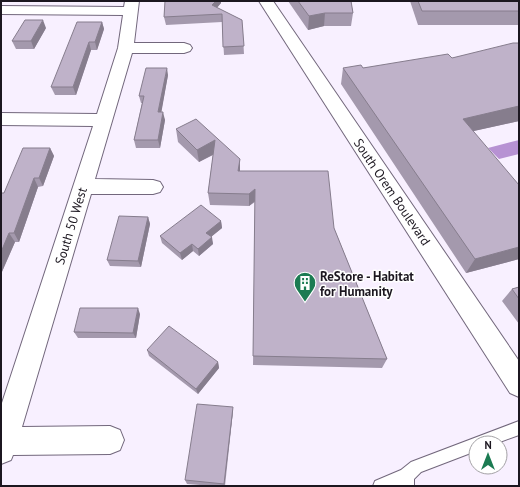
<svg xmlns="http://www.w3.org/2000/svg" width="520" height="487" font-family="'PT Sans',sans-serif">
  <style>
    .water { fill: #b792d3 }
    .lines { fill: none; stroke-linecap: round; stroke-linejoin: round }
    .service-casing { stroke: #72677c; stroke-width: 2 }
    .minor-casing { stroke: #72677c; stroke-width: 2 }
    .tertiary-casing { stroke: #72677c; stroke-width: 2 }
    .service { fill: #fff; fill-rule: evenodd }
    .minor { fill: #fff; fill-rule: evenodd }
    .tertiary { fill: #fff; fill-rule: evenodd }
    .wall { fill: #a499ad }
    .shaded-wall { fill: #867d8d }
    .building { fill: #bfb2c9; stroke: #867d8d }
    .labels { text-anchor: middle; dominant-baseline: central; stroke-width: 3; stroke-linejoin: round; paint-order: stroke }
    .street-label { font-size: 13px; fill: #1c1720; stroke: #fff }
    .poi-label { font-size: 13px; font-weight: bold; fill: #1c1720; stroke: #fff; text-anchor: start }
  </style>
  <rect width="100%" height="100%" fill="#f8f0ff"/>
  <path class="water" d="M519,140V154L499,159L488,148Z"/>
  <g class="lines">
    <g class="service-casing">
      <path id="service" d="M519,421V435L497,443H476V451L421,472L414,479V486H373L375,481L401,470L411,462Z"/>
    </g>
    <g class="minor-casing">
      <path id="minor" d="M125,1H139L134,43H184L190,45L192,48L190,51L184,53H132L95,179L153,180L160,182L163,187L160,192L153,194H91L22,427L110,426L120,430L124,440L120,450L110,454L13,455L11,460L1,464V406L93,126L1,125V113L97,114L118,48L123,15L1,14V6L124,7Z"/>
    </g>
    <g class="tertiary-casing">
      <path id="tertiary" d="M259,1H273L519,361V397L510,393Z"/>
    </g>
    <use href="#service" class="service"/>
    <use href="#minor" class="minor"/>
    <use href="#tertiary" class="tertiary"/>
  </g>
  <path class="wall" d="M165,1H221V3L217,8L242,20L244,54L224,55L222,22L166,25L164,17Z
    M288,1H351L353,13L351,26H324L308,30Z
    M410,1H519V25H418Z
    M102,22L104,29L97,50H91L76,95H55L51,87Z
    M46,28L34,49H16L12,41Z
    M519,43V121L473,131L519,259L466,273L341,84L343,68H363L452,58Z
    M168,75L161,112L165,120L160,148H136L134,140L142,103H141L139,96Z
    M176,129L240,159V171L334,228L387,359L382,368L253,365L255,202L249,206L210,205L208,193L213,155L199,162L178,142Z
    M50,148L54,156L43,186L38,187L19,242H15L1,274V193H4Z
    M148,217L150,224L141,267L110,266L107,260Z
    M221,221L222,228L211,237L213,244L199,256L193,251L182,260L162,243L160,236Z
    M519,287V324L502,301L512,289Z
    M140,314L136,338H78L74,332Z
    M147,350L218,362L219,368L198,394L149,356Z
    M233,411L225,486H213L187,484L185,480Z"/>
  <path class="shaded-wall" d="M216,1H221V3L212,13V5Z
    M325,13L324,26L308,30L309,16Z
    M43,20L46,28L34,49L31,41Z
    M102,22L104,29L97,50L95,42Z
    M89,42L91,50L76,95L73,87Z
    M167,68L168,75L160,120L158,112Z
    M519,106V121L456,135L463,119Z
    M163,112L165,120L160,148L158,140Z
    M215,140L216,153L199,162L197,150Z
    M50,148L54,156L43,186L39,178Z
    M240,159V171H238Z
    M34,178L38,187L19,242L14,233Z
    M255,189V201L249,206V194Z
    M148,217L150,224L141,267L138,261Z
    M221,221L222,228L207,240L206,233Z
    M9,233L15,242L1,274V252Z
    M212,237L213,244L199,256L198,249Z
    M192,244L193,251L182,260L180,253Z
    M519,247V259L466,273L475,259Z
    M138,308L140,314L136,338L133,333Z
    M218,362L219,368L198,394L196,389Z
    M233,407V411L224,486V484Z"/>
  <path class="building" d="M165,1H216L212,5L242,20L244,46L223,47L222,14L164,17Z
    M298,1H351L353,13H325L309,16Z
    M418,1H519V11H422Z
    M25,20H43L31,41H12Z
    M77,22H102L95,42H89L73,87H51Z
    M513,43H519V106L463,119L519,185V247L475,259L343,68L361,65L363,68L448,54L452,58Z
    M146,68H167L158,112H163L158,140H134L144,96H139Z
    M196,119L240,159L238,171H328L334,228L387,359L253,356L255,189L249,194L208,193L215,140L197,150L176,129Z
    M23,148H50L39,178H34L14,233H9L1,252V193H4Z
    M201,205L221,221L206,233L212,237L198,249L192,244L180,253L160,236Z
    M119,216L148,217L138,261L107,260Z
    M519,287V299L512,289Z
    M80,308H138L133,333L74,332Z
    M169,326L218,362L196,389L147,350Z
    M197,404L233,407L224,484L185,480Z"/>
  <defs>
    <g id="building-pin" transform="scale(1.15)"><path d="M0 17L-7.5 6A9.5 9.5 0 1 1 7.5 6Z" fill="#1b7b52" stroke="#fff"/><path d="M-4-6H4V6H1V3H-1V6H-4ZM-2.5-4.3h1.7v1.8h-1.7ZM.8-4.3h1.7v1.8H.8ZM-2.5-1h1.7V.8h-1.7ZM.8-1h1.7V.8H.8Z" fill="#fff"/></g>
  </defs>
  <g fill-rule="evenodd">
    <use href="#building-pin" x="305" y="283"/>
  </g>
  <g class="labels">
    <g class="street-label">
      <text transform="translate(392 192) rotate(56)">South Orem Boulevard</text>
      <text transform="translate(71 226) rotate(-73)">South 50 West</text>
    </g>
    <g class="poi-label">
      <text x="320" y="276">ReStore - Habitat<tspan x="320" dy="15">for Humanity</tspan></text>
    </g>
  </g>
  <rect width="520" height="487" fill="none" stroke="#1c1720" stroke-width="4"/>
  <g transform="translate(488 455)"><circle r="19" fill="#ffffff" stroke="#a4a2a6"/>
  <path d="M0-3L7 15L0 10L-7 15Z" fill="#1b7b52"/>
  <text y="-6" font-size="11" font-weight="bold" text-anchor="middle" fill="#1c1720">N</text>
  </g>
</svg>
